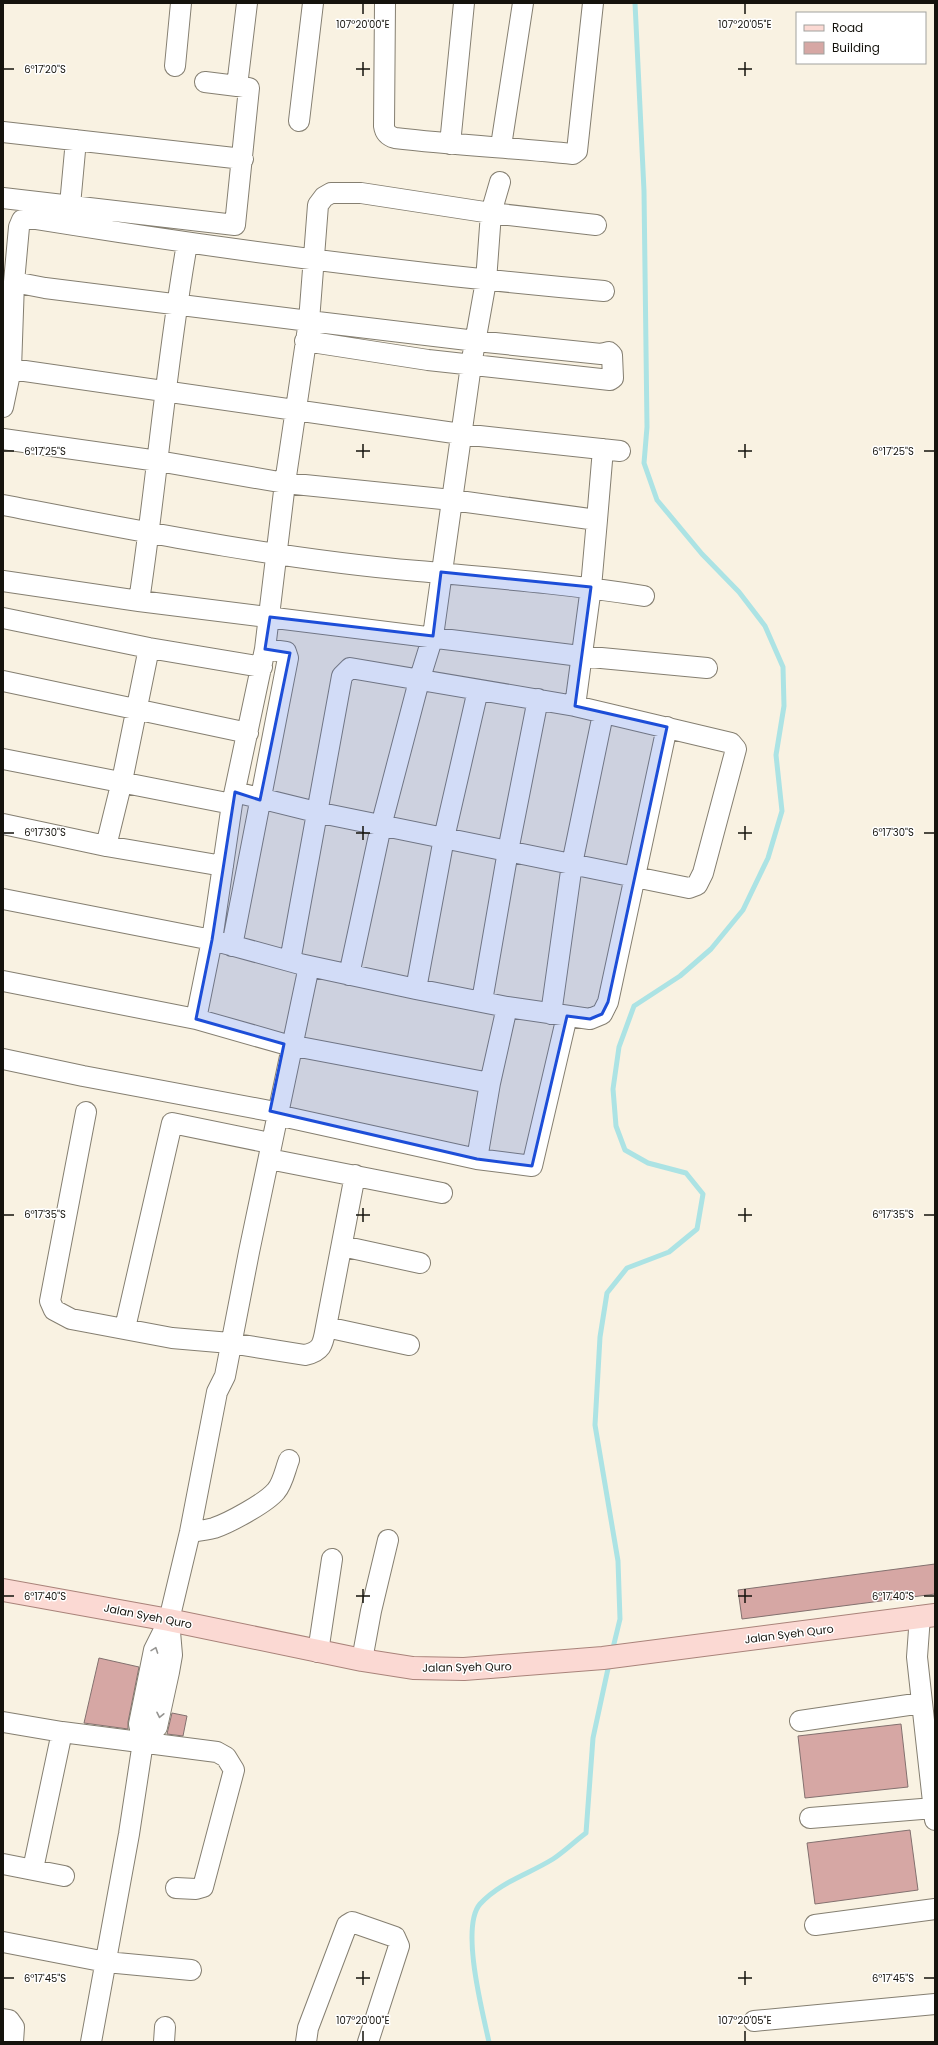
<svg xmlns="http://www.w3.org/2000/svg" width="938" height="2045" font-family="Poppins,sans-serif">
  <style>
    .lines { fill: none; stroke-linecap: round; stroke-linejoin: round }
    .stream { stroke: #ace3e4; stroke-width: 5 }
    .building { fill: #d6a7a4; stroke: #83716f }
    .minor-casing { stroke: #857f71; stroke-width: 22 }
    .major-casing { stroke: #a9837a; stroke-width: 24 }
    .minor { stroke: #fff; stroke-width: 20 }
    .major { stroke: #fbd9d3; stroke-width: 22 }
    .oneway { stroke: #969592 }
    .marked { fill: #1d4ed8; fill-opacity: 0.2; stroke: #1d4ed8; stroke-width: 3; stroke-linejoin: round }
    .ticks { fill: none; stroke: #15130d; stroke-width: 1.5 }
    .labels { text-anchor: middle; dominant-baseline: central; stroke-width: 3; stroke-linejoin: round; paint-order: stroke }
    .street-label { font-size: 11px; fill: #15130d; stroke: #fff }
    .ticks-label { font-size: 10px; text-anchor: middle; fill: #15130d; stroke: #fff; stroke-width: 3; stroke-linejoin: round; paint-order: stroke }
  </style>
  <rect width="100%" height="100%" fill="#f9f2e2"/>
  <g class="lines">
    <path class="stream" d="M612,1652L620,1619L618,1561L595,1425L600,1337L607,1293L627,1268L669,1252L697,1229L703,1194L686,1173L648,1163L625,1150L616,1126L613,1089L619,1047L634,1006L680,976L711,949L743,910L768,858L782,811L776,755L784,706L783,667L765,626L739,592L702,554L657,500L644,463L647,427L644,191L635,3
      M489,2042C483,2014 460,1927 480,1904C500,1882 529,1874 553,1859C564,1852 575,1841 586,1833L593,1738L609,1664"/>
  </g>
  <path class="building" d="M935,1564V1594L742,1619L738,1590Z
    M99,1658L139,1667L128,1722V1729L84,1723Z
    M172,1713L187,1716L183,1736L167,1734Z
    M901,1724L908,1787L805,1798L798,1736Z
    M910,1830L918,1890L815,1904L807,1843Z"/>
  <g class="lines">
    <g class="minor-casing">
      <path id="minor" d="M385,3L384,126C385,133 388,136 395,138C454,145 514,148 573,154L577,151L593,3
        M175,66L181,3
        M205,82L237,86
        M299,121L313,3
        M3,132L243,159
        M450,144L464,3
        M501,146L523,3
        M3,198L235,225L249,88L237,86L247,3
        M70,205L76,140
        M14,282L19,227L22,220L29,218C220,249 411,274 604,291
        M305,341L428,360L610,380L613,378L612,355L609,352L601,354L476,341L309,321L318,205L324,197L331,193H361L491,213L596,225
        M11,369L461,434L620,451
        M3,407L11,369L14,282L45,288L309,321L285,483L265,649L232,804L212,940L196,1019
        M3,439L158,461L285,483L452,500L597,520L591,587L575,706
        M3,505C139,531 279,559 418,571C493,578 569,584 644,596
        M597,520L603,449
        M3,581L139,601L580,656L707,668
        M139,601C157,482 166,362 187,244
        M3,618L149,648L262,667
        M3,681L248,733
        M3,759L232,804
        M235,792L316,812L689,888L697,885L703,873L736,749L731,743L575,706L350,668L342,676L290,961
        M3,824L106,846L223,866
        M106,846L122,781L149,648
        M3,899L212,940L300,964L416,989L507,1007L590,1019L602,1014L608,1002L667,727
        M232,946L288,658L286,652L265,649
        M349,975L381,826L419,681L433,636L471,365L486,281L491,213L500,182
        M3,981L196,1019L284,1044L490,1083
        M416,989L444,838L478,690
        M482,1001L508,851L538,699
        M551,1014L572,864L603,714
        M3,1059L83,1076L270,1111L277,1115L477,1159L532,1166L567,1016
        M86,1112L50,1301L54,1310L71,1319L172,1338L230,1343L305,1355C323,1351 323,1343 326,1327L355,1175
        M269,1159L442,1193
        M477,1159L490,1083L507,1007
        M342,1246L420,1263
        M326,1327L409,1345
        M125,1328L172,1123L265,1142L272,1141
        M190,1532C198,1531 207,1530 214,1528C229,1523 266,1503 276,1491C283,1483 285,1470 289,1460
        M920,1616L917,1657L935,1820
        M318,1652L332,1559
        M362,1660L371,1611L388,1540
        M800,1721L922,1703
        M3,1722L62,1732L217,1752L226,1757L234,1770L203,1887L196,1889L176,1888
        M143,1742L157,1727L169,1672L172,1655L169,1620
        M810,1818L934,1808
        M3,1864L64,1876
        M33,1869L62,1732
        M815,1925L935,1909
        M3,1942L106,1962L191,1970
        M3,2019L9,2020L14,2027L13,2042
        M754,2021L935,2004
        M91,2042L129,1834L143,1742L139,1724L154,1650L169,1620L190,1532L217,1392L225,1376L249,1252L309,966
        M164,2042L165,2027
        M306,2042L308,2028L347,1925L352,1922L395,1937L399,1946L368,2042"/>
    </g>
    <g class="major-casing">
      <path id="major" d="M3,1590L169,1620L362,1660L413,1668L464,1669L603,1658L935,1615"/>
    </g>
    <use href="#minor" class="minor"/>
    <use href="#major" class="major"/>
  </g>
  <defs><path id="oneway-chevron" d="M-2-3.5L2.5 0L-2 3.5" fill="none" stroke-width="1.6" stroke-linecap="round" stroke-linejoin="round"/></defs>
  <g class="oneway">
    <use href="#oneway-chevron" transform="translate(155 1650) rotate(-70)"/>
    <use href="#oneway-chevron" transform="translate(160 1715) rotate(102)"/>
  </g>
  <path class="marked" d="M441,572L591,587L575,706L667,727L608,1002L602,1014L590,1019L567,1016L532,1166L477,1159L270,1111L284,1044L196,1019L212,940L235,792L260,800L290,653L265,649L270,617L433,636Z"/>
  <path class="ticks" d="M363,4V14M745,4V14M363,62V76M745,62V76M4,69H14M356,69H370M738,69H752M363,444V458M745,444V458M4,451H14M356,451H370M738,451H752M924,451H934M363,826V840M745,826V840M4,833H14M356,833H370M738,833H752M924,833H934M363,1208V1222M745,1208V1222M4,1215H14M356,1215H370M738,1215H752M924,1215H934M363,1589V1603M745,1589V1603M4,1596H14M356,1596H370M738,1596H752M924,1596H934M363,1971V1985M745,1971V1985M4,1978H14M356,1978H370M738,1978H752M924,1978H934M363,2031V2041M745,2031V2041"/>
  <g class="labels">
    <g class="street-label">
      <text transform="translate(148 1616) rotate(11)">Jalan Syeh Quro</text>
      <text transform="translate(789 1634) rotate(-7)">Jalan Syeh Quro</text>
      <text transform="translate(467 1667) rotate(-1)">Jalan Syeh Quro</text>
    </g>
  </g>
  <g class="ticks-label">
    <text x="363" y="28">107°20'00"E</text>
    <text x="745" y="28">107°20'05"E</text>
    <text x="45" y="73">6°17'20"S</text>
    <text x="45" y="455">6°17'25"S</text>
    <text x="893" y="455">6°17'25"S</text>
    <text x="45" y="836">6°17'30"S</text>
    <text x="893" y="836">6°17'30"S</text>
    <text x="45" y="1218">6°17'35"S</text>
    <text x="893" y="1218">6°17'35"S</text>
    <text x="45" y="1600">6°17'40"S</text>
    <text x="893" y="1600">6°17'40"S</text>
    <text x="45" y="1982">6°17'45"S</text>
    <text x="893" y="1982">6°17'45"S</text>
    <text x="363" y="2024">107°20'00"E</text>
    <text x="745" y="2024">107°20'05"E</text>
  </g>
  <rect width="938" height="2045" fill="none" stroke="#15130d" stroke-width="8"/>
  <rect x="796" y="12" width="130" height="52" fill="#ffffff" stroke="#a1a19e"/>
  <rect x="804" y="25" width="20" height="6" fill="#fbd9d3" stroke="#a1a19e"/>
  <text x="832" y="32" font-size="12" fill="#15130d">Road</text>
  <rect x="804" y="42" width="20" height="12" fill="#d6a7a4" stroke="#a1a19e"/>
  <text x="832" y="52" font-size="12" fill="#15130d">Building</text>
</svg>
